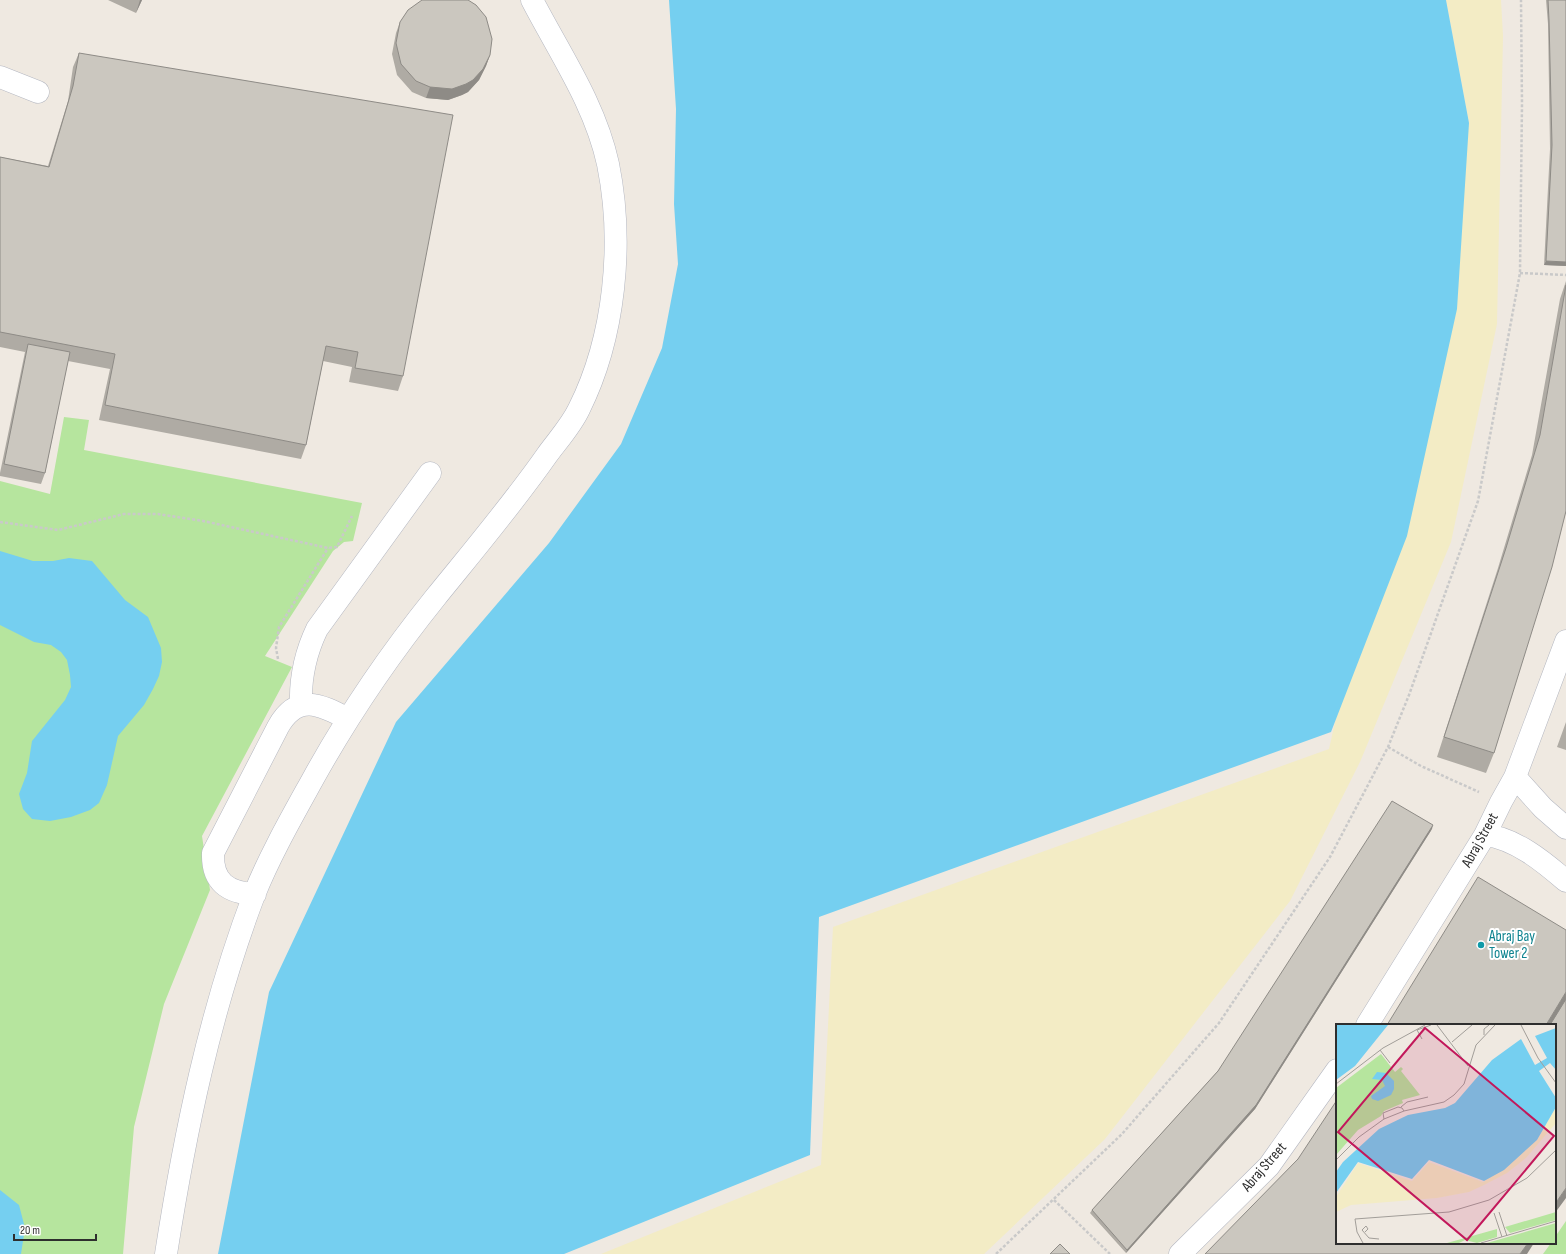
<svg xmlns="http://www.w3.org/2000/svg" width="1566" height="1254" font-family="'Sofia Sans Condensed',sans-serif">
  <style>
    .green { fill: #b6e59e }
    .sand { fill: #f3ecc5 }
    .water { fill: #75cff0 }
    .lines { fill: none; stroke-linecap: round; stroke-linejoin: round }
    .minor-casing { stroke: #b4b7c1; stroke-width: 23 }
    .path { stroke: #c9c9c9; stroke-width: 2.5; stroke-dasharray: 3 2; stroke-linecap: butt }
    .minor { stroke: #fff; stroke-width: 22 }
    .wall { fill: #afaba4 }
    .shaded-wall { fill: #8e8b86 }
    .building { fill: #cbc7bf; stroke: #8e8b86 }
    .culture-dot { fill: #0f9aa8; stroke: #fff; stroke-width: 1.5 }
    .labels { text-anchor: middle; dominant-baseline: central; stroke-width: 4; stroke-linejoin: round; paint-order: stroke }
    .street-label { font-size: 15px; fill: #2e2e2e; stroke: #fff }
    .culture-label { font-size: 15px; fill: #0d838f; stroke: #fff; text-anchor: start }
    .inset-road { fill: none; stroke: #a29e99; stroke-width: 1 }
    .view { fill: #c2185b; fill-opacity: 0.15; stroke: #c2185b; stroke-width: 2 }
    .inset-edge { fill: none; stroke: #2e2e2e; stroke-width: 2 }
  </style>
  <rect width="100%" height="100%" fill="#efe9e1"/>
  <path class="green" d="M64,417L89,420L84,450L362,503L353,541L344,542L333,551L265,656L292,667L202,836L210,890L164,1004L134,1127L123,1254H0V481L50,494Z
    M1566,1221V1254H1543L1551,1243H1555V1237Z"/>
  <path class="sand" d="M1446,0H1501L1503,36L1497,324L1451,542L1360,762L1290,901L1105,1139L984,1254H601L821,1165L833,927L1329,749L1469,123Z"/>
  <path class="water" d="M669,0H1446L1469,123L1457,309L1407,536L1331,732L819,917L810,1155L564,1254H218L269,992L396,722L549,543L621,444L662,348L678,264L674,204L676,109Z
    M0,551L33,561H53L69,558L92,561L125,600L148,617L161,648L162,662L159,676L153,689L144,705L118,736L107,785L99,803L90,810L71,817L50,821L32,819L23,809L19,794L27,773L32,741L65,700L71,687L70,675L67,660L61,652L51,645L34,642L0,625Z
    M0,1190L19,1205L25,1228L21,1254H0Z"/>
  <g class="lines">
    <g class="minor-casing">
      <path id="minor" d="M0,77L38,92
        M301,705C300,677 305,654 317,629L430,473
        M1515,777L1543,808L1566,828
        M1485,835C1515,838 1544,862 1566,881
        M255,894C228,893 212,882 213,853L278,727C297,693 320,704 348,719
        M1367,1025L1485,835L1501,802L1515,777L1566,641
        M166,1254C185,1132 210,1011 254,895C270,855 293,815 314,777C349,714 390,654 435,598C473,551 512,505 547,455C557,441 571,426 579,409C615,337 624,243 608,164C595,104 560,54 532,0
        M1180,1254L1269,1166L1337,1070"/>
    </g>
    <path class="path" d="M1520,273L1566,275
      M0,522L58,530L124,514H158L203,521L328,548L337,547L352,516
      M278,659L276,648L279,627L328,548
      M1388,747L1421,766L1479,792
      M1054,1200L1110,1254
      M996,1254L1122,1134L1219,1023L1330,857L1388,747L1409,695L1478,501L1520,273L1522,104L1521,0"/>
    <use href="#minor" class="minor"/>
  </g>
  <path class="wall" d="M108,0H142L136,13Z
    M1546,0H1566V266L1544,265L1550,149L1548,24Z
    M400,22L490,55L486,66L479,80L468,92L462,95L448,100L426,98L412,92L397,75L392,54L396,33Z
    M79,53L403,376L398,391L349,382L352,367L323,361L306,445L301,459L99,420L110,369L68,361L45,473L41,484L0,476V473L25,352L0,347V157L48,166L68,101L73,67Z
    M1566,281V511L1494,753L1486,773L1437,757L1498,568L1532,455L1560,299Z
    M1566,722V750L1557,747Z
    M1432,829L1255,1109L1126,1253L1090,1213L1092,1210L1218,1071Z"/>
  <path class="shaded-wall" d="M140,0H142L136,13Z
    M490,55L486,66L479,80L468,92L462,95L448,100L426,98L430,87Z
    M1546,261L1566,262V266L1544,265Z
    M1433,825L1432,829L1255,1109L1126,1253L1127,1250Z
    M1566,992V1008L1555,1025H1546Z
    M1566,1188V1198L1555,1213V1204Z
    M1528,1243H1534L1527,1254H1520Z"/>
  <path class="building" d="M422,0H468L476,5L486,17L492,39L490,55L483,69L473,80L466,84L452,89L430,87L416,81L401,64L396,43L400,22L408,10Z
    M1548,0H1566V262L1546,261L1552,145L1549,20Z
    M79,53L453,115L403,376L355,368L358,352L326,346L306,445L105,405L115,354L0,332V157L49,167L73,86Z
    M1566,285V511L1552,567L1494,753L1444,737L1506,548L1540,435Z
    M28,344L70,352L45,473L4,464Z
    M1392,801L1433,825L1256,1105L1127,1250L1092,1210L1218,1071Z
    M1478,877L1566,930V992L1546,1025H1387Z
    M1566,999V1188L1555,1204V1025H1550Z
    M1337,1100V1243H1528L1520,1254H1205L1298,1159Z
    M1060,1244L1070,1254H1050Z"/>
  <circle class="culture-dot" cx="1481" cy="945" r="4"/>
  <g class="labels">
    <g class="street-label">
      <text transform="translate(1480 840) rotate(-61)">Abraj Street</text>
      <text transform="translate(1264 1167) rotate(-49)">Abraj Street</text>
    </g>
    <g class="culture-label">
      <text x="1489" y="936">Abraj Bay<tspan x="1489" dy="17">Tower 2</tspan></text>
    </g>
  </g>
  <g transform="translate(1336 1024)">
    <rect width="220" height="220" fill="#efe9e1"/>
    <path d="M45,30L59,48L65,43L67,45L65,47L84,71L66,76L67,79L48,87L45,92L22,106L0,131V64ZM220,188V196L174,209L169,203ZM220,199V219H151ZM161,205V213L141,219L129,216L123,219H111Z" fill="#b6e59e"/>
    <path d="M220,83V99L190,134L171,149L148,161L133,168L101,174L15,181L0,188V173L22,139L76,157L93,138L147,158L201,116Z" fill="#f3ecc5"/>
    <path d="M0,1H52L19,42L0,56ZM220,4V46L214,39L203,47L220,74V83L201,116L168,146L148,157L93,136L76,155L22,138L0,169V148L7,138L43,105L72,91L109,84L119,79L156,36L185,15L199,41L211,34L199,12ZM41,48L50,49L58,57V65L55,71L42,77L36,75L35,72L49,62L46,56L36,55Z" fill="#75cff0"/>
    <path class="inset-road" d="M101,1L132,42M185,1L202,34L220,59M148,11V5L153,1M86,15L81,6L95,1M116,18L136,1M44,26L54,39M0,60L47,24L89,1M65,83L71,78L92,73M48,95L47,89L62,83L66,84L68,87M0,136L23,113L48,95L68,87L108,78L118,71L128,60L140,21L159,1M163,188L171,212M158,189L166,213M29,208L32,205L30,202L26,206L33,214L43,215M27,219L21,208L19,195L113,188L153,176L191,154L220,126M145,219L220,197"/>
    <path class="view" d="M89,4L218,112L131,216L2,108Z"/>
    <rect width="220" height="220" class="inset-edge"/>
  </g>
  <path d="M14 1234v6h82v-6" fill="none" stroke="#2e2e2e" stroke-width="2"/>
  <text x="20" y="1234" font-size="12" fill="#2e2e2e" stroke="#ffffff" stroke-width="3" paint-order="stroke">20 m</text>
</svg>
